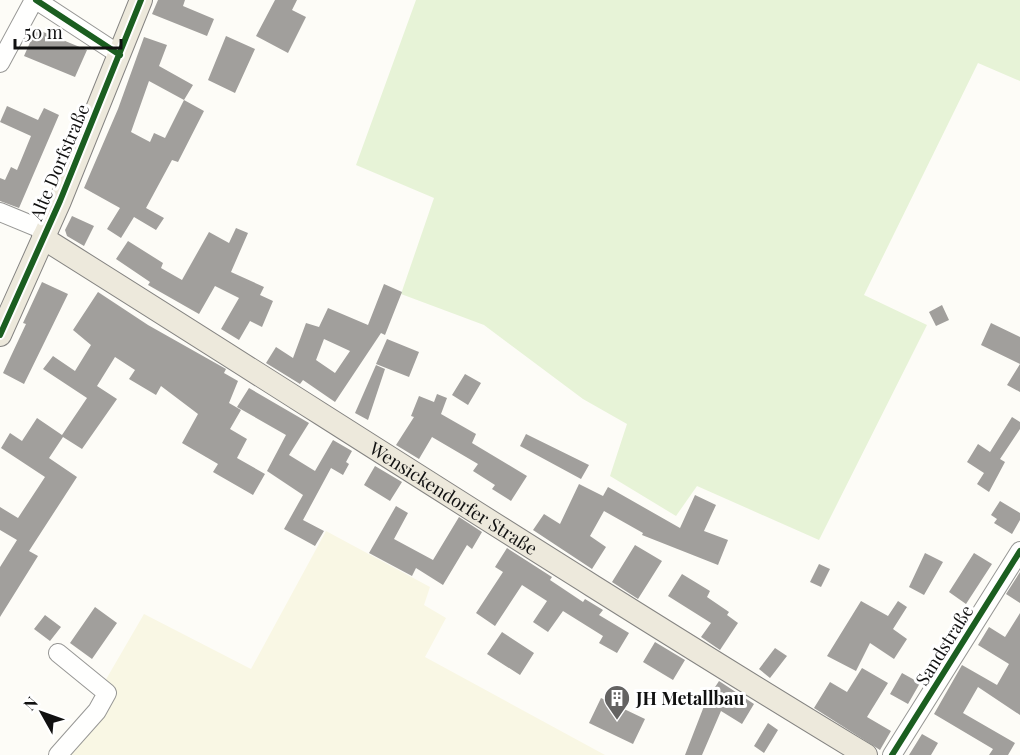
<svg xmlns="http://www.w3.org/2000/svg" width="1020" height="755" font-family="'Playfair Display',serif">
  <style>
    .farmland { fill: #f9f7e4 }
    .green { fill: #e7f3d7 }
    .building { fill: #a19f9c; fill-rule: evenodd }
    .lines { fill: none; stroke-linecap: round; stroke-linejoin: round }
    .minor-casing { stroke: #979795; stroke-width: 20 }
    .major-casing { stroke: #858482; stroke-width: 24 }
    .minor { stroke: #fffffe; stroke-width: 18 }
    .major { stroke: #ede9dc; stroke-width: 22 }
    .cycleway-casing { stroke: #fff; stroke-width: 10 }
    .cycleway { stroke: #1b5e20; stroke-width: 6 }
    .labels { text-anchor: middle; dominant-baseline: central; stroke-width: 6; stroke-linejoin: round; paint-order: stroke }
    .street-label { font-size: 18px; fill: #111; stroke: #fff }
    .poi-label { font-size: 18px; font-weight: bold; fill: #111; stroke: #fff; text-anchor: start }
  </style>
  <rect width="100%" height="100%" fill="#fdfcf7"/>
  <path class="farmland" d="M326,531L430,587L424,605L446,618L425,657L605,755H58L97,711L101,688L144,614L251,669Z"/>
  <path class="green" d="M416,0H1020V81L978,63L864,295L927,325L819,540L697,486L676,516L610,476L627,424L583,399L484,325L401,294L434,198L356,165Z"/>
  <path class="building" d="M158,0H185L183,6L214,19L207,36L152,14Z
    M275,0H297L292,10L306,17L288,53L256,36Z
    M36,29L87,50L75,77L24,56Z
    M226,36L255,49L235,93L208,80Z
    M144,37L167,45L159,66L193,85L184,100L204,111L178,162L172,160L146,208L164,218L156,230L134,217L121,238L107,229L120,208L84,188L118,109ZM149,81L184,100L165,138L154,133L150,142L131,132Z
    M7,106L38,120L44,108L59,115L19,208L0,201V178L5,180L11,167L17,170L31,136L0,122Z
    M72,216L94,226L84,246L67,236L65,230Z
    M236,228L248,233L231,272L264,287L260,295L273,301L262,327L250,321L239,340L221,329L239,298L215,286L199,314L148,285L150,282L116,259L128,241L163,263L161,268L182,280L209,232L229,243Z
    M42,282L68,294L24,384L3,373L26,324L23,323Z
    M384,284L402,292L385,335L381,333L335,402L303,380L300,384L266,363L276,347L293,358L306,323L319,327L328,308L368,325ZM324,339L350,351L335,373L316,360Z
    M98,292L148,325L226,369L224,373L238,381L229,403L241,410L230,429L247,439L237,458L265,474L253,495L213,472L218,464L182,443L198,414L161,386L156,395L129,379L135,370L115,357L97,386L117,399L82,449L63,437L49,458L77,477L29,551L38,556L0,617V567L17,540L0,530V507L18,518L45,477L1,448L10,433L22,441L37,418L62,435L87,398L43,369L53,356L75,371L91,345L73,330Z
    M942,305L949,320L936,326L929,312Z
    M991,323L1020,337V364L981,345Z
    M387,339L419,352L409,377L376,364Z
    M1020,364V392L1007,385Z
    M376,365L385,369L368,420L355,413Z
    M465,374L481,383L468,405L452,395Z
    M249,388L309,423L289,455L315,471L333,440L352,451L346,462L349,464L343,475L331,468L303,520L324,531L315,546L284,529L303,495L267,471L286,435L237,407Z
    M437,394L447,398L441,414L476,434L472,443L527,476L511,501L492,489L495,485L473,471L478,464L432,437L419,459L396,445L414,417L411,416L419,396L434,402Z
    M1012,417L1020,422V429L1000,459L1005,462L989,492L977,484L984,473L967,462L978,444L990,452Z
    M526,434L589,465L581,479L520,446Z
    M375,466L402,482L390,501L364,485Z
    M579,484L603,496L608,487L680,528L695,495L716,505L704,531L728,540L718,565L642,535L643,533L604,511L590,536L606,547L592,569L533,530L544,514L560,524Z
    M1000,501L1020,513V520L1012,534L994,523L997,519L991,515Z
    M396,506L408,513L394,539L433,560L459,517L482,532L472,549L467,545L443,585L416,568L412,576L369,553Z
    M635,545L662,561L638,599L612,582Z
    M507,548L552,577L550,580L583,602L585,599L603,610L599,615L629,633L617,653L599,643L603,636L563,611L548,632L533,622L547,601L522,585L495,626L476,613L503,572L495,567Z
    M925,553L943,562L924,595L909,587Z
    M974,553L992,564L966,604L949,592Z
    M819,564L830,569L821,587L810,582Z
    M1020,572V603L1006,594Z
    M682,574L710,591L707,597L729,612L727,615L738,623L720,650L701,637L711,623L668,596Z
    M861,601L888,616L898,601L907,607L893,629L907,639L894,659L870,643L856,671L827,656Z
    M95,607L117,623L92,659L70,643Z
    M1020,613V715L978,687L963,713L1015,743L1008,755H989L993,749L934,714L962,665L997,685L1009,664L978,645L989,627L1005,637Z
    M45,615L61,627L50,641L34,629Z
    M502,632L534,653L520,675L487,654Z
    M655,642L685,660L673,680L643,662Z
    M775,648L787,656L770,678L759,669Z
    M862,668L888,683L867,717L891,731L880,750L814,708L830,682L847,692Z
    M902,673L920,683L908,704L890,694Z
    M719,681L754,704L742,724L721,711L702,755H685L706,701Z
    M601,698L645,719L633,744L589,723Z
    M768,723L778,730L764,753L754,746Z
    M922,734L938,743L931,755H909Z"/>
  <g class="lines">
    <g class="minor-casing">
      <path id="minor" d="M36,0L120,55
        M0,63L34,0
        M0,212L46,231
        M58,653L107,693L97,711L58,755
        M892,755L1020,551"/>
    </g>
    <g class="major-casing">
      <g id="major">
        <path id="s1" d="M43,238C317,410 589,587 866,755"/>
        <path d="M0,335L60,201L141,0"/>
      </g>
    </g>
    <use href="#minor" class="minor"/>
    <use href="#major" class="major"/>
    <g class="cycleway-casing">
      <path id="cycleway" d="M36,0L120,55
        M0,335L60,201L141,0
        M892,755L1020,551"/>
    </g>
    <use href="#cycleway" class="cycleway"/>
  </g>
  <defs>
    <g id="building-pin" transform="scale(1.35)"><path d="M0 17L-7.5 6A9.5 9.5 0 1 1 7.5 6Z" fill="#646362" stroke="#fff"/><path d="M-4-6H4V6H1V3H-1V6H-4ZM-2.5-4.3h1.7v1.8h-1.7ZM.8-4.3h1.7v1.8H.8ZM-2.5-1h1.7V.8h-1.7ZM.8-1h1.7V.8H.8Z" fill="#fff"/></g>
  </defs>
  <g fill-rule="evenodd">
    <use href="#building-pin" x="617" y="698"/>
  </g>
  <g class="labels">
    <g class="street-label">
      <text transform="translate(59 162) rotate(-67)">Alte Dorfstraße</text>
      <text stroke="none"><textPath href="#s1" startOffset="486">Wensickendorfer Straße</textPath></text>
      <text transform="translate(944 645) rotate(-58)">Sandstraße</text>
    </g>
    <g class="poi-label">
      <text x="636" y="698">JH Metallbau</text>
    </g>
  </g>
  <g transform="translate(42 713) rotate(310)" stroke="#ffffff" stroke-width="4.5" paint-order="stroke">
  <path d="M0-4.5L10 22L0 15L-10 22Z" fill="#111111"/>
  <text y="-9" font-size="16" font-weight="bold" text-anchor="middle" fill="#111111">N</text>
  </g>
  <path d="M15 39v9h106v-9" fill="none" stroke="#111111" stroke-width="3"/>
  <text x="24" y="39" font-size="18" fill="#111111" stroke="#ffffff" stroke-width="4.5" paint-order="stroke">50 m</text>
</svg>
